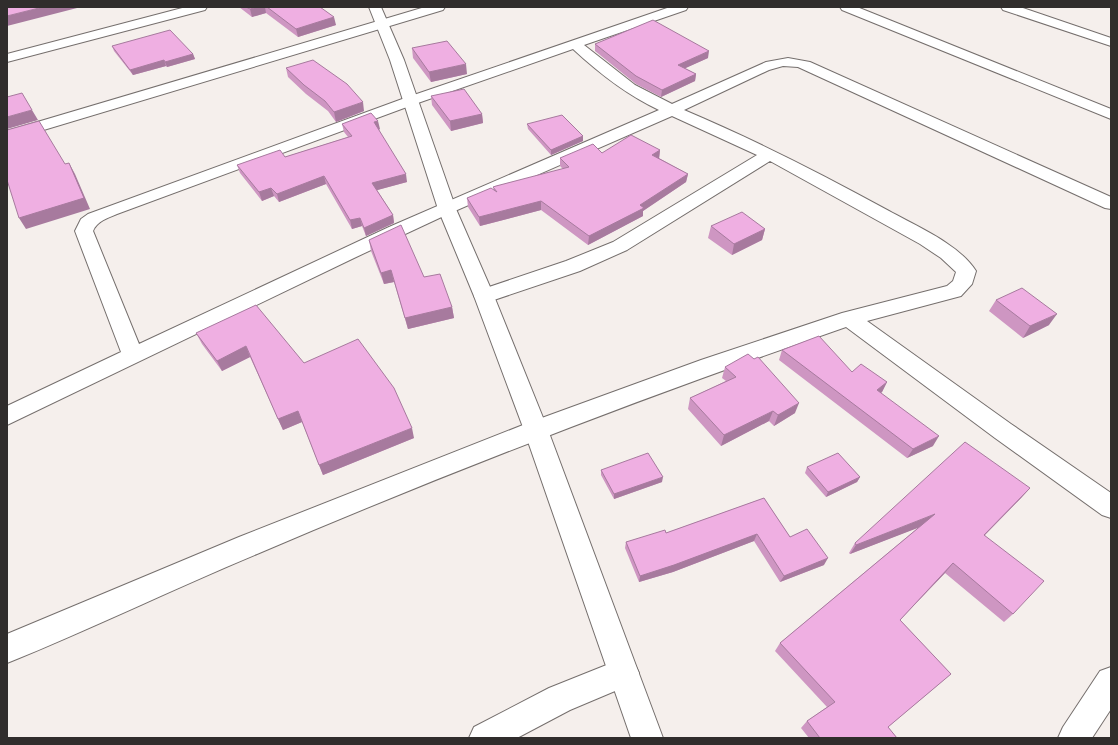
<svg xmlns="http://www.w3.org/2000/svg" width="1118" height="745" font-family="Raleway,sans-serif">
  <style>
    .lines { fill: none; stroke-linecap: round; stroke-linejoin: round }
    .street-casing { stroke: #756f6d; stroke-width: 2 }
    .secondary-casing { stroke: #756f6d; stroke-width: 2 }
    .street { fill: #fff; fill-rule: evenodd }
    .secondary { fill: #fff; fill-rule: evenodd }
    .wall { fill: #ce96c2 }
    .shaded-wall { fill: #a77a9e }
    .building { fill: #efafe2; stroke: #a77a9e }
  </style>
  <rect width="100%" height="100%" fill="#f5efec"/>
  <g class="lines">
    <g class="street-casing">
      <path id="street" d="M186,7H207L205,10L7,62V54Z
        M425,7H445L443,10L7,141V131Z
        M670,7H688L686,10L584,45L635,85L672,104L766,62L788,58L810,62L1111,197V209L1105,208L798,67L783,66L769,70L684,110C755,140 822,174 889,211C916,226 959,244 976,271L972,284L961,296L867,321L1011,424L1111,493V518L1102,515L995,438L846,327C647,396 451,471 257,554C173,589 91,629 7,663V634L239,537L528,423L701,360L842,313L947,286L953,281L956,272L941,258L920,244L770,161L627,250L580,271L491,301L484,303L477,301L474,296L477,291L566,261L613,242L757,155L672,116L448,214L354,258L7,425V406L121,352L75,231L81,219L88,214L405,98ZM573,49C599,73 627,95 659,110L389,227L139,344L93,231C97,221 108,218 117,214L415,104Z
        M840,7H857L1111,109V119L842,10Z
        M1001,7H1020L1111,38V46L1003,10Z
        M624,658L634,663L639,673L634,683L570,710L517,738H469L474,727L549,688Z
        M1111,667V709L1092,738H1058L1063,727L1100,671Z"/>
    </g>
    <g class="secondary-casing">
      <path id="secondary" d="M369,7H381L404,60L456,209L494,296L548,430L663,738H631L524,430L474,296L438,209L390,60Z"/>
    </g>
    <use href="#street" class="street"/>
    <use href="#secondary" class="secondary"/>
  </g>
  <path class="wall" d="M239,7H320L336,25L298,37L266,13L252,17Z
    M595,44L708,58L685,68L696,74L695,81L661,97L636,84L595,51Z
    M112,46L193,54L195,59L167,67L166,66L133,75L114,51Z
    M412,48L467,74L431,82L413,58Z
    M286,68L364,111L336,122L328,111L306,94L288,77Z
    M431,96L482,114L483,123L451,131L432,105Z
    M342,124L380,129L379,130L407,182L377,190L393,215L394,223L366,236L362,226L352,229L326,184L279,202L274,196L262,201L240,173L237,165L285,157L348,137L344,132Z
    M527,124L583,136V141L551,155L528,129Z
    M660,150L659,158L688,174L686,182L643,211V216L588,245L541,210L480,226L468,207L467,198L494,190L493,187L563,169L560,166V158L602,153Z
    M711,226L765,229L762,240L732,255L708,238Z
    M369,240L424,277L452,307L454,318L408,329L394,282L384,284L371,251Z
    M996,300L1049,325L1023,338L989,311Z
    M196,333L304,363L414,438L323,475L302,422L283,430L250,357L222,371L202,344Z
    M782,350L852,372L887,382L882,392L881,393L933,446L907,458L779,360Z
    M725,367L795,413L774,426L769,421L721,446L688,409L690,398L726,381L722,378Z
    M807,467L860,477L857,482L826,497L805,473Z
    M601,470L662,482L614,499L601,475Z
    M1030,488L1021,498L985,535L1013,614L1004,622L945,573L900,620L951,674L888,727L897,738H809L801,728L807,721L827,707L775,651L780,643L919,527L850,554L849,553L855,543Z
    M764,498L790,537L824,565L780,582L754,541L673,572L639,582L625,548L626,542L666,533Z"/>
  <path class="shaded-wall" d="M43,7H81L7,26V16Z
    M258,7H265L266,13L252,17L250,9Z
    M334,17L336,25L298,37L296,29Z
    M709,51L708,58L677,72L678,65Z
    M193,54L195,59L167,67L165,62Z
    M164,60L166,66L133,75L130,70Z
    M466,64L467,74L431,82L429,72Z
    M696,74L695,81L661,97L662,90Z
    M363,102L364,111L336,122L334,112Z
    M32,110L38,120L7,129V117Z
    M482,114L483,123L451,131L450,121Z
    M378,121L380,129L376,130L374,122Z
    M583,136V141L551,155V150Z
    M660,150L659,159L652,155Z
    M69,163L75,174L90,209L26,229L19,218Z
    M406,174L407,182L374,191L372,183Z
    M688,174L686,182L643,211V216L588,245L589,236L640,205Z
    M324,176L326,184L279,202L277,194Z
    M271,188L274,196L262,201L259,192Z
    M541,201V210L480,226L479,217Z
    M393,215L394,223L366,236L364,228Z
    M360,218L362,226L352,229L350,220Z
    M765,229L762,240L732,255L734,244Z
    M391,270L394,282L384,284L381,273Z
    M452,307L454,318L408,329L405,318Z
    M1057,314L1049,325L1023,338L1030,326Z
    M246,346L250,357L222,371L217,361Z
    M887,382L882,392L872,400L877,390Z
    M799,403L795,413L774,426L778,415Z
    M298,411L302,422L283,430L278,419Z
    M773,411L769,421L721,446L724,435Z
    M412,428L414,438L323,475L319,465Z
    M939,436L933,446L907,458L913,449Z
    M663,477L662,482L614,499V494Z
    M860,477L857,482L826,497L828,492Z
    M1030,488L1021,498L976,544L984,535Z
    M935,514L928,524L850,554L856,545Z
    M757,534L754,541L673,572L639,582L640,576Z
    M828,558L824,565L780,582L784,576Z
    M953,563L945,573L892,628L900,620Z"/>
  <path class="building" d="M7,7H43L7,16Z
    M246,7H258L250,9Z
    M267,7H320L334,17L296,29Z
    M653,20L709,51L678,65L696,74L662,90L636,76L595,44Z
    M170,30L193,54L165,62L164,60L130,70L112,46Z
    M447,41L466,64L429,72L412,48Z
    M313,60L347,84L363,102L334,112L325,101L304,85L286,68Z
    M464,89L482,114L450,121L431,96Z
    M22,93L32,110L7,117V97Z
    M371,113L378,121L374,122L406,174L372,183L393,215L364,228L360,218L350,220L324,176L277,194L271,188L259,192L237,165L280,150L285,157L352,136L342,124Z
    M562,115L583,136L551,150L527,124Z
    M39,121L65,164L69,163L84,198L19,218L7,180V130Z
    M631,135L660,150L652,155L688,174L640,205L644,208L589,236L541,201L479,217L467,198L491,188L497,192L493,187L496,186L569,167L560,158L593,144L602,153Z
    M742,212L765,229L734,244L711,226Z
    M401,225L424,277L440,274L452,307L405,318L391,270L381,273L369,240Z
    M1022,288L1057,314L1030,326L996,300Z
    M256,305L304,363L358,339L394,388L412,428L319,465L298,411L278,419L246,346L217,361L196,333Z
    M819,336L852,372L861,364L887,382L877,390L939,436L913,449L782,350Z
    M748,354L754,359L758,357L799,403L778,415L773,411L724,435L690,398L736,377L725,367Z
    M965,442L1030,488L984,535L1044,581L1013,614L953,563L900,620L951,674L888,727L897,738H820L807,721L835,702L780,643L935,514L856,545L855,543Z
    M648,453L663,477L614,494L601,470Z
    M838,453L860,477L828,492L807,467Z
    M764,498L790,537L807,529L828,558L784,576L757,534L674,565L640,576L626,542L665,530L666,533Z"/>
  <rect width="1118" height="745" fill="none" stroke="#302d2c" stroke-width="16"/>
</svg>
